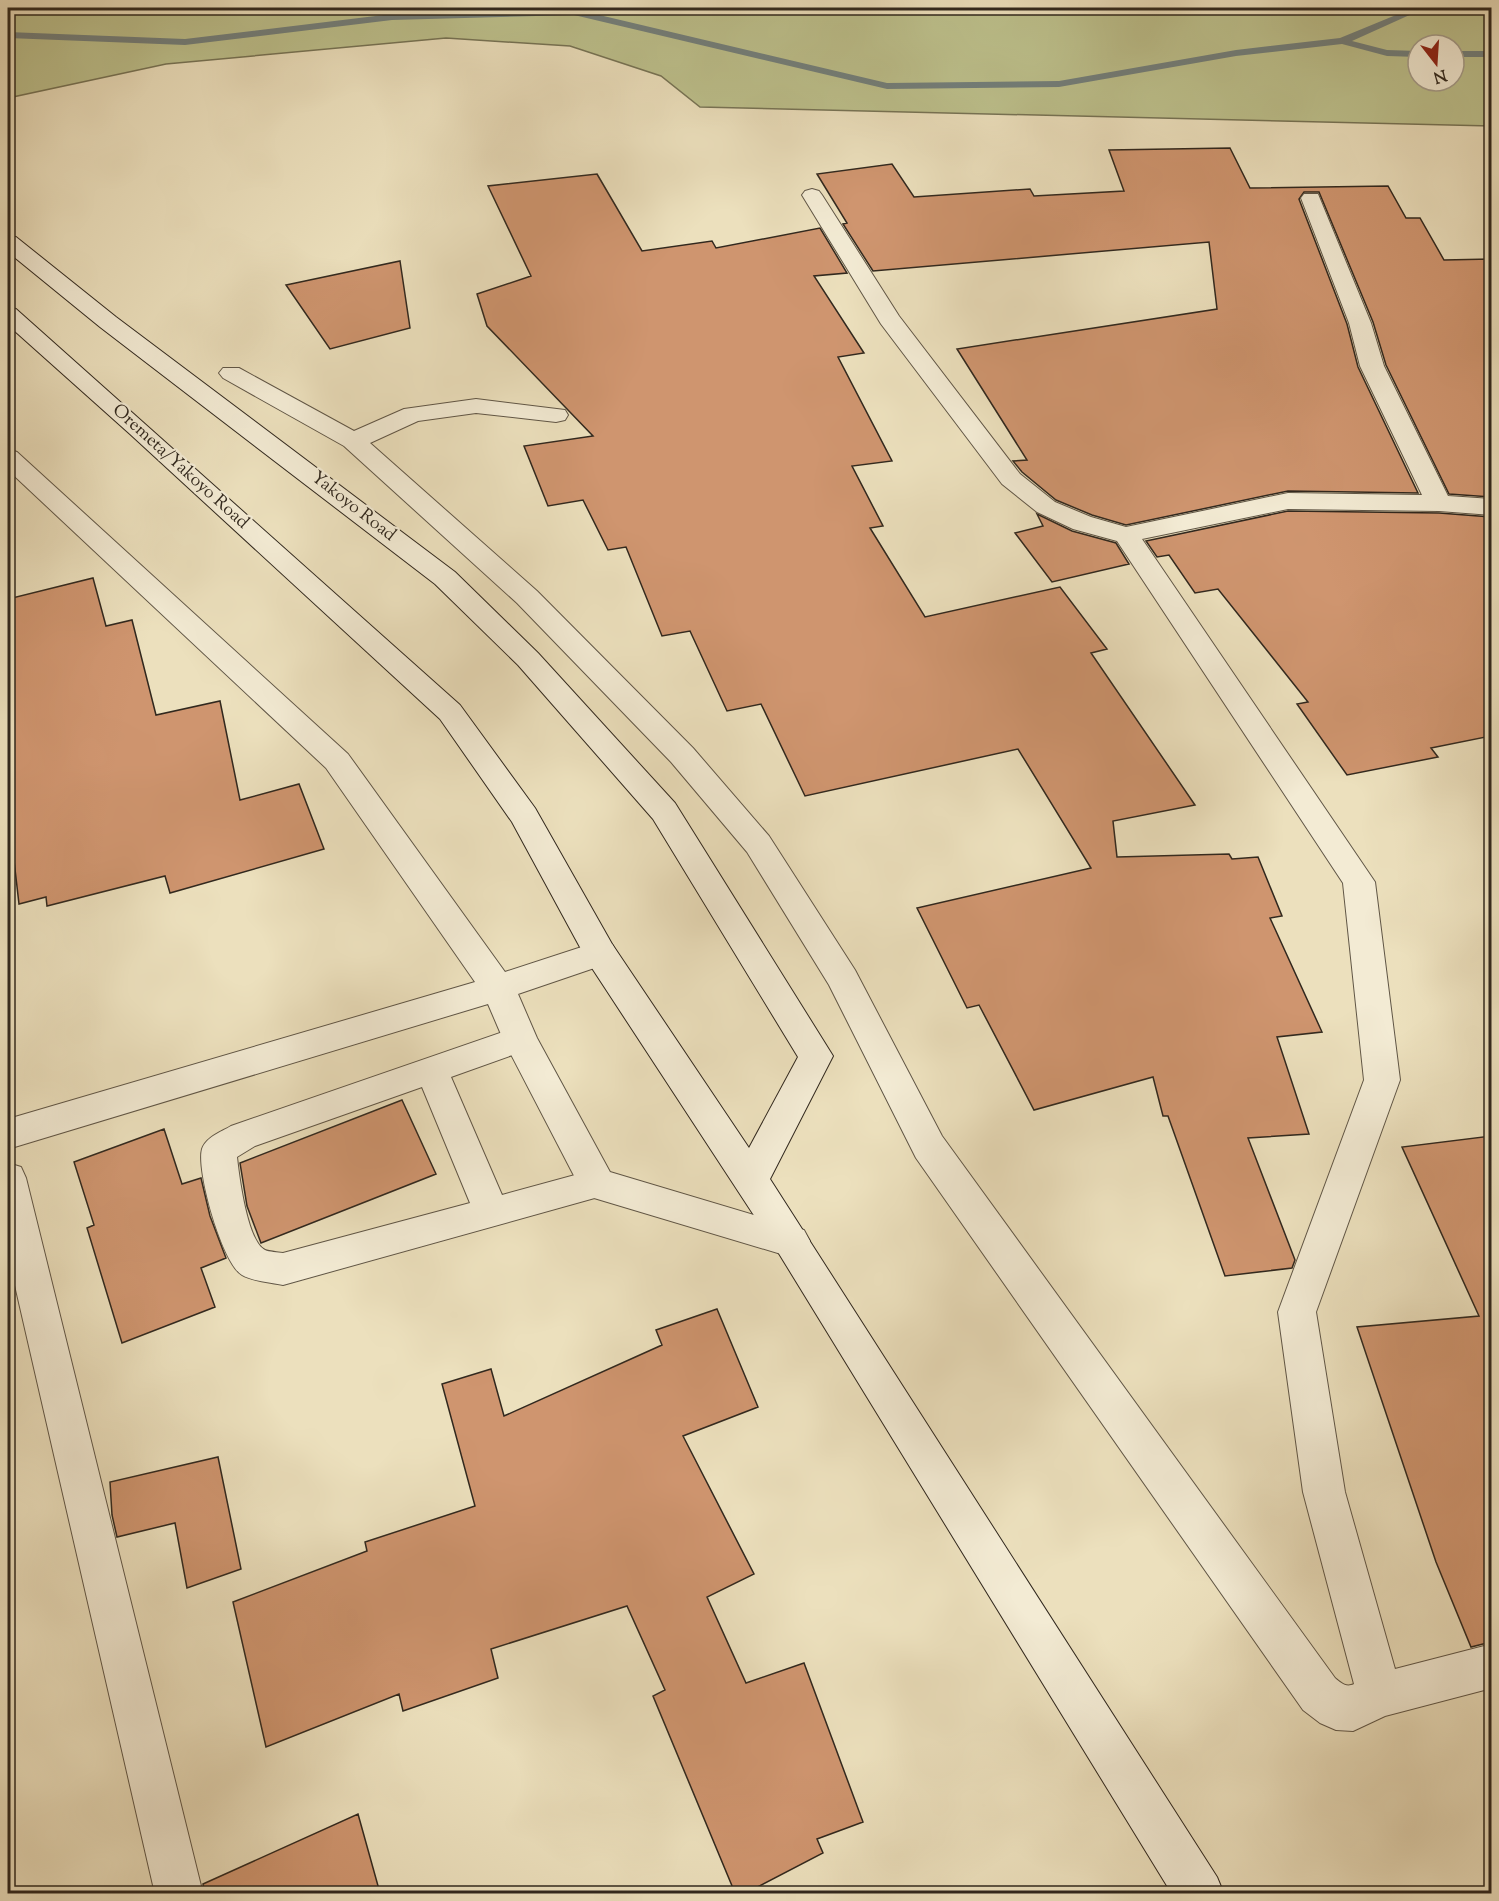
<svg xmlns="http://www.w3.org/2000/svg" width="1499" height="1901" font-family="'Sorts Mill Goudy',serif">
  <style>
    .green { fill: #bdc18d; stroke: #777456; stroke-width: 1.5; fill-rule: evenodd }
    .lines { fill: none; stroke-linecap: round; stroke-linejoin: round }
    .stream { fill: #73807d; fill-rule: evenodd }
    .building { fill: #cf956f; stroke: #31281e; stroke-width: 1.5 }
    .service-casing { stroke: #605646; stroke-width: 2 }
    .minor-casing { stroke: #605646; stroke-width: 2 }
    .secondary-casing { stroke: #31281e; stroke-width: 2 }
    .service { fill: #f3ebd4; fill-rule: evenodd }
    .minor { fill: #f3ebd4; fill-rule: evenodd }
    .secondary { fill: #f3ebd4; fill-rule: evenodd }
    .labels { text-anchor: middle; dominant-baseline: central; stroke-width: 4.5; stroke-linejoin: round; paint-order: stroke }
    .far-street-label { font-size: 18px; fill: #31281e; stroke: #f3ebd4 }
  </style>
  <rect width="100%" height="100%" fill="#ece0bd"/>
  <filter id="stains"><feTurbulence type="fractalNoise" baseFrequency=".00333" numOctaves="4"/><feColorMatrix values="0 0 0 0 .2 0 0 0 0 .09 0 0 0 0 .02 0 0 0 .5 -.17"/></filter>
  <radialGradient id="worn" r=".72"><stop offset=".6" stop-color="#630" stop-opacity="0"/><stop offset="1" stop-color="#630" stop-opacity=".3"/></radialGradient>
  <path class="green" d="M8,8H1491V126L700,107L661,76L570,46L446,38L166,64L8,98ZM1418,45H1454V81H1418Z"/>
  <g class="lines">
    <path class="stream" d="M1413,8H1425L1352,41L1387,50L1418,51V57L1387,56L1342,44L1236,56L1059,87L887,89L574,15L392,20L185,45L8,38V32L185,39L392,14L574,9L887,83L1059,81L1236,50L1340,38Z
      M1454,51H1492V57H1454Z"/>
  </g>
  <path class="building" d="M1230,148L1250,188L1388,186L1406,218H1420L1444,260L1491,259V497L1449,494L1386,365L1373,322L1319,192H1304L1299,199L1347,324L1358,367L1418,493L1288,491L1126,525L1092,515L1056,500L1022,472L1013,461L1027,460L957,349L1217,309L1209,242L873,271L843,224L847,223L817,174L892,164L914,197L1030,189L1034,196L1124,191L1109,150Z
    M597,174L642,251L712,241L716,248L820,228L847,273L814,276L864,353L838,357L892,461L852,466L883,526L870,528L925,617L1060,587L1107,649L1091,653L1195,805L1113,821L1117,857L1229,854L1232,859L1258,857L1282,916L1270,918L1322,1032L1277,1037L1309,1134L1248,1138L1295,1260L1292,1268L1225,1276L1168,1116H1163L1153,1077L1034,1110L979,1005L967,1008L917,908L1091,868L1018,749L805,796L761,704L727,711L690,631L662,636L626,547L608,550L583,500L548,506L524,446L593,436L487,326L477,294L531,276L488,186Z
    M400,261L410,328L330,349L286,285Z
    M1288,511L1439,513L1491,517V736L1431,748L1438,757L1347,775L1297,704L1308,702L1218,589L1195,593L1169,555L1157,557L1146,541Z
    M1037,514L1072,531L1116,543L1129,564L1052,582L1015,533L1043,526Z
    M93,578L106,626L132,620L156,715L220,701L240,800L299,784L324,849L170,893L165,876L47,906L46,897L19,904L8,808V599Z
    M402,1100L436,1174L261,1243L247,1206L240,1163Z
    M164,1129L182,1184L201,1178L210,1216L226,1258L201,1268L215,1307L122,1343L87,1228L94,1225L74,1162Z
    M1491,1136V1642L1471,1647L1436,1562L1357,1327L1479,1316L1402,1147Z
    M717,1309L758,1407L683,1436L754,1574L707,1597L746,1683L804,1663L863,1822L817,1839L823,1853L746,1893H735L653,1696L665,1690L627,1606L491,1649L498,1678L403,1711L399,1694L266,1747L233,1602L367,1551L365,1542L475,1506L442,1384L491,1369L504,1416L662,1345L656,1330Z
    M218,1457L241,1569L187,1588L175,1523L117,1537L112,1515L110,1482Z
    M358,1814L380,1893H205L203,1884Z"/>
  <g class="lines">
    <g class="service-casing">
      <path id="service" d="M520,1026L532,1030L536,1039L532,1048L451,1077L502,1195L597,1169L609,1174L615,1184L609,1194L283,1285C270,1282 254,1282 242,1275C222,1263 196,1170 202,1149C206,1137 221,1132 231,1126ZM422,1087L470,1203L283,1253C278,1252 269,1252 265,1250C247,1241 239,1175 237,1157L255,1146Z"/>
    </g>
    <g class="minor-casing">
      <path id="minor" d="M812,189L819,191L822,195L899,316L1020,474L1055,502L1091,517L1126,527L1288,493L1422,495L1360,366L1349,323L1301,198L1304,194H1318L1371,323L1384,366L1448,496L1492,499V515L1439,511L1288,509L1142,539L1375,882L1400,1080L1316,1312L1345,1492L1395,1669L1492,1644V1688L1385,1716L1353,1731L1336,1730L1320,1723L1303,1710L916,1158L829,985L747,852L671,762L517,603L344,446L223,378L219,373L223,368H239L354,431L404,409L476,399L565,410L568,415L565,420L556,422L476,413L418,421L370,443L537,591L693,748L769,836L855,970L942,1136L1335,1678C1341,1683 1346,1688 1354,1684L1303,1492L1278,1312L1364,1080L1343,883L1117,541L1073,529L1037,512L1002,484L881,324L802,195L805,191Z
        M8,449L17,452L348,754L505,972L600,941L612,944L617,953L612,962L518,994L537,1038L610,1172L804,1230L810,1241L804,1252L791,1257L584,1195L503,1039L488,1004L8,1149V1119L475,982L326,768L8,470Z
        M8,1163L21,1167L26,1178L203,1894H155L8,1255Z"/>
    </g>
    <g class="secondary-casing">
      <path id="secondary" d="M8,236L16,237L116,317L455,572L538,653L675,803L833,1056L770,1179L1217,1877L1224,1894H1172L778,1252L588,962L512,822L440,719L130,434L8,325V307L16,309L460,705L535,808L612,944L749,1148L798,1057L653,819L518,665L435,584L100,327L8,252Z"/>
    </g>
    <use href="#service" class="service"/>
    <use href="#minor" class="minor"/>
    <use href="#secondary" class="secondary"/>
  </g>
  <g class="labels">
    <g class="far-street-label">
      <text transform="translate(180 467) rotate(42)">Oremeta/Yakoyo Road</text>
      <text transform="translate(353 507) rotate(38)">Yakoyo Road</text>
    </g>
  </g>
  <rect width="1499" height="1901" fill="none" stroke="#ece0bd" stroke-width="30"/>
  <rect x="9" y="9" width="1481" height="1883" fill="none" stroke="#31281e" stroke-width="3"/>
  <rect x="15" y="15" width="1469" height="1871" fill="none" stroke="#31281e" stroke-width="1.5"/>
  <g transform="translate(1436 63) rotate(163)"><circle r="28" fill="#f3ebd4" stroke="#a59d8b" stroke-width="1.5"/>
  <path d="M0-4.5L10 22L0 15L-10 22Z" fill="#8f2418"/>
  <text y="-9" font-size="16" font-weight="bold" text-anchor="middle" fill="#31281e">N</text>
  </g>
  <rect width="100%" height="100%" filter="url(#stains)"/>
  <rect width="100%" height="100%" fill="url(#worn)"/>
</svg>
